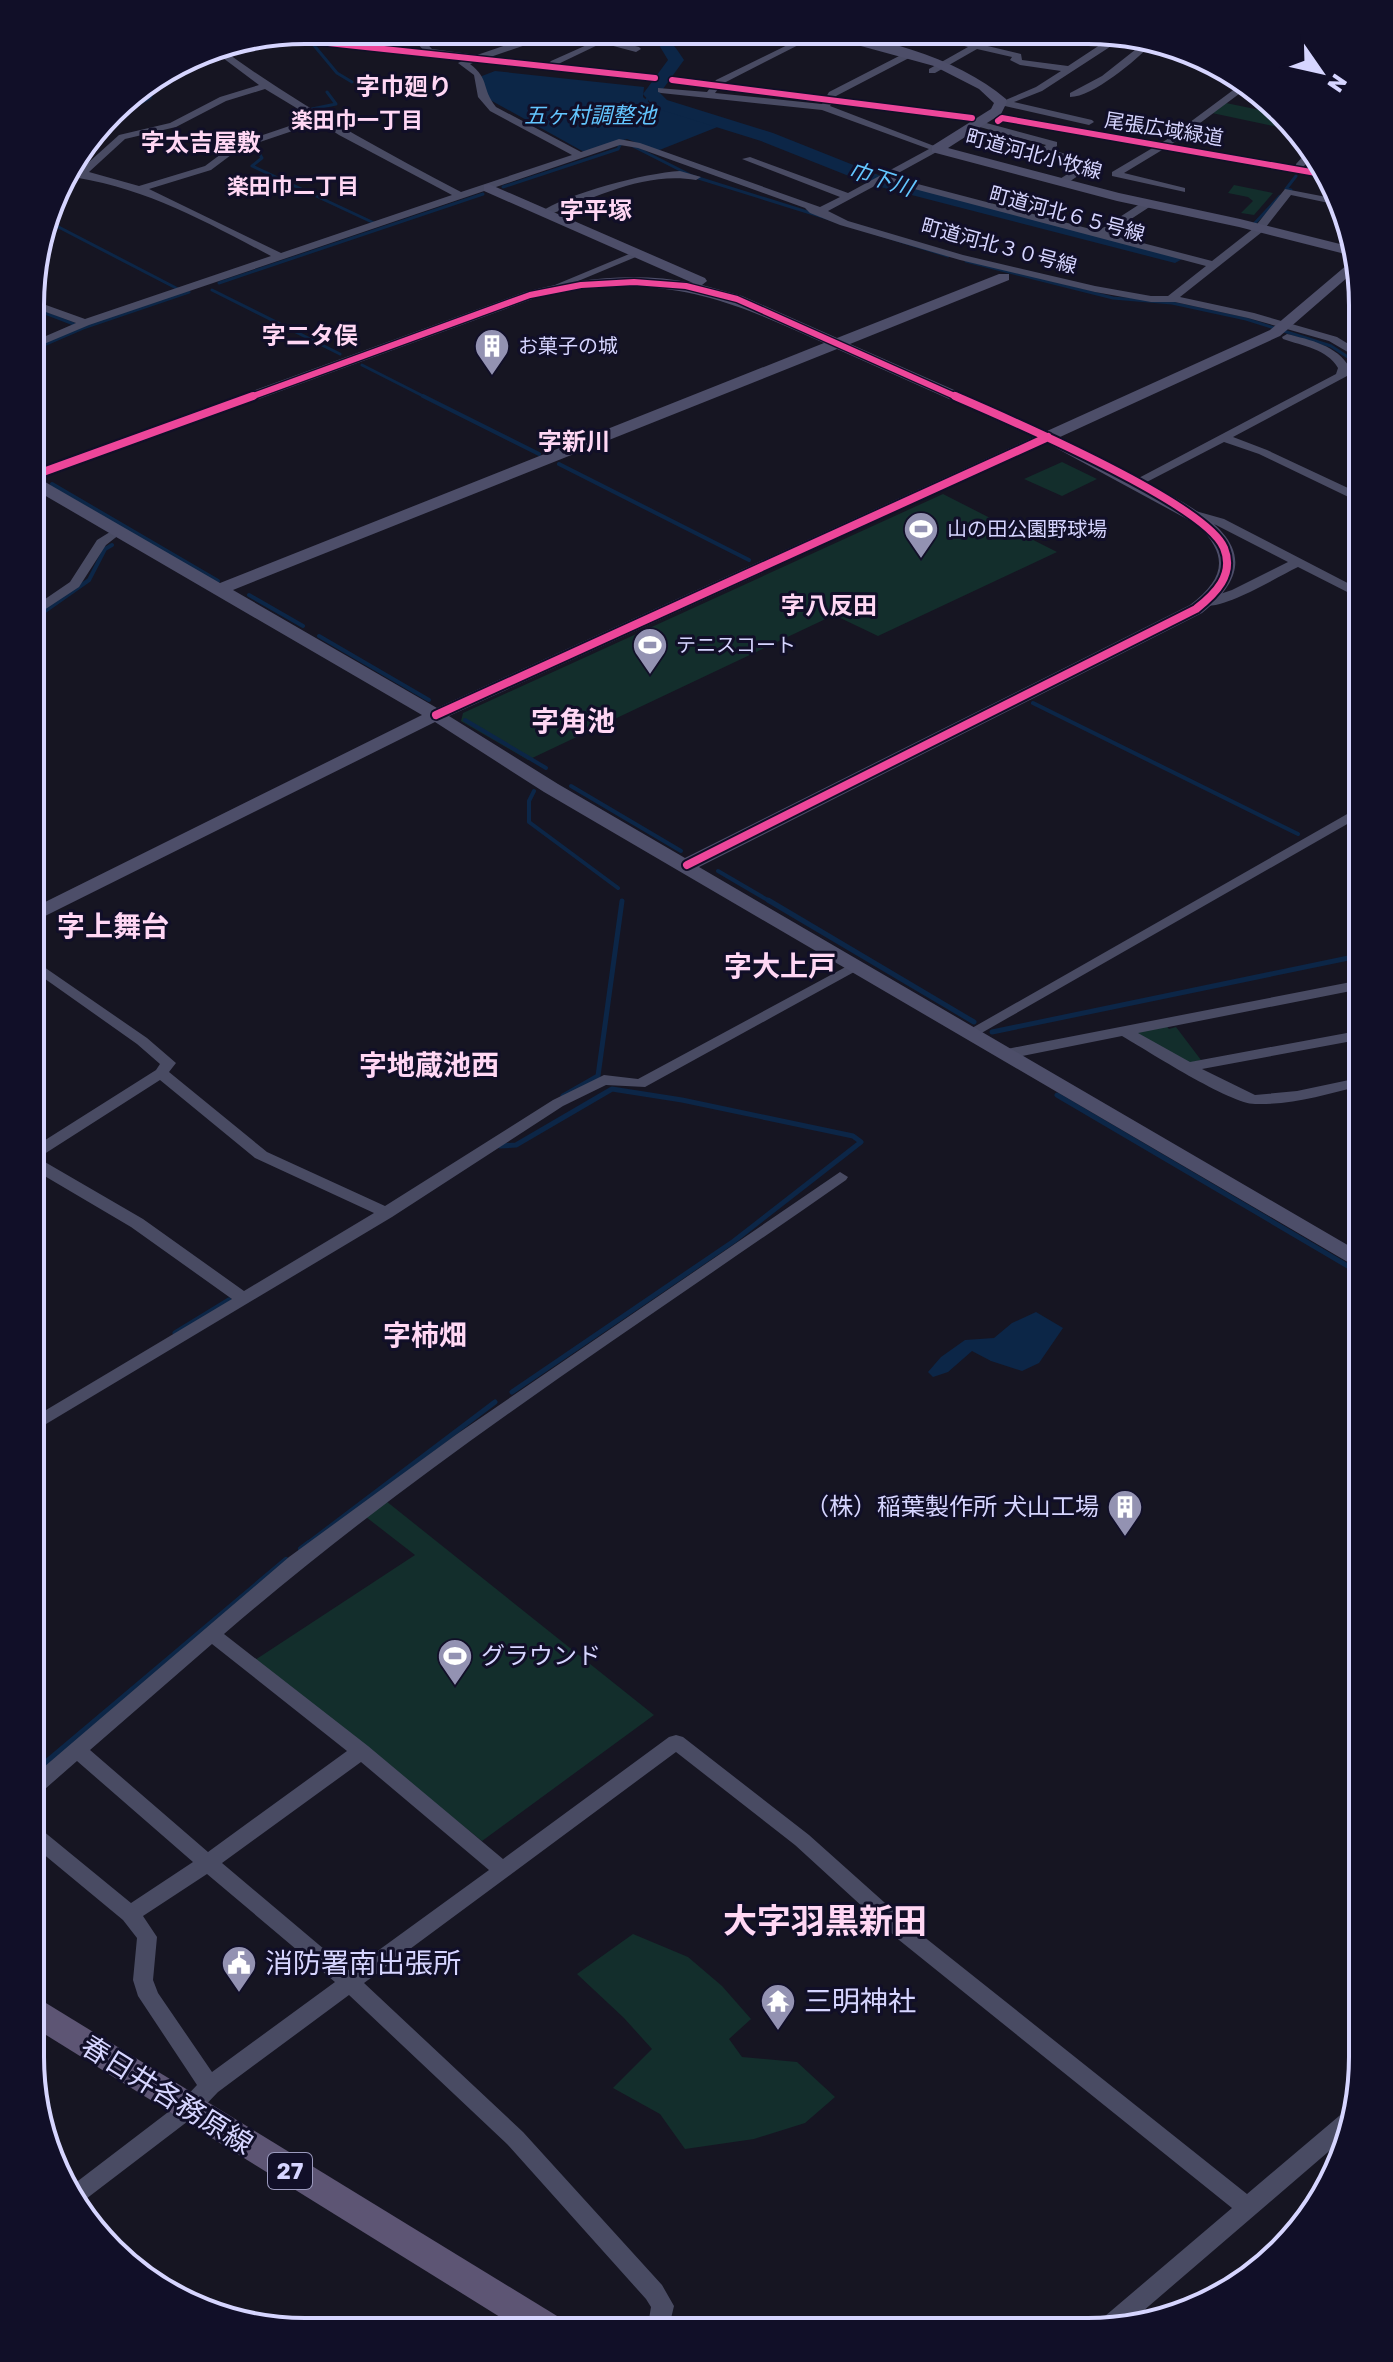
<svg xmlns="http://www.w3.org/2000/svg" width="1393" height="2362" font-family="Rubik,'Noto Sans JP',sans-serif">
  <style>
    .green { fill: #132e2c }
    .water { fill: #0c2647 }
    .lines { fill: none; stroke-linecap: round; stroke-linejoin: round }
    .stream-far3 { stroke: #0c2647; stroke-width: 3 }
    .stream-far2 { stroke: #0c2647; stroke-width: 4 }
    .stream-far1 { stroke: #0c2647; stroke-width: 5 }
    .stream { stroke: #0c2647; stroke-width: 6 }
    .river { fill: #0c2647; fill-rule: evenodd }
    .street { fill: #494b63; fill-rule: evenodd }
    .secondary { fill: #4d4e69; fill-rule: evenodd }
    .primary { fill: #5d5574; fill-rule: evenodd }
    .cycleway-far1-casing { stroke: #110f28; stroke-width: 9 }
    .cycleway-casing { stroke: #110f28; stroke-width: 12 }
    .cycleway-far1 { stroke: #ed469a; stroke-width: 6 }
    .cycleway { stroke: #ed469a; stroke-width: 8 }
    .labels { text-anchor: middle; dominant-baseline: central; stroke-width: 6; stroke-linejoin: round; paint-order: stroke }
    .far-street-label { font-size: 20px; fill: #d6d5ff; stroke: #110f28 }
    .far-poi-label { font-size: 20px; fill: #d6d5ff; stroke: #110f28; text-anchor: start }
    .far-water-label { font-size: 22px; font-style: italic; fill: #63c6ff; stroke: #110f28 }
    .far-neighbourhood-label { font-size: 22px; font-weight: bold; fill: #ffd7f4; stroke: #110f28 }
    .shield { fill: #110f28; stroke: #9b9abe; stroke-width: 2 }
    .shield-label { font-size: 22px; font-weight: bold; fill: #d6d5ff }
    .far-quarter-label { font-size: 24px; font-weight: bold; fill: #ffd7f4; stroke: #110f28 }
    .poi-label { font-size: 24px; fill: #d6d5ff; stroke: #110f28; text-anchor: end }
    .quarter-label { font-size: 28px; font-weight: bold; fill: #ffd7f4; stroke: #110f28 }
    .near-poi-label { font-size: 28px; fill: #d6d5ff; stroke: #110f28; text-anchor: start }
    .near-street-label { font-size: 28px; fill: #d6d5ff; stroke: #110f28 }
    .near-quarter-label { font-size: 34px; font-weight: bold; fill: #ffd7f4; stroke: #110f28 }
    .rim { fill: none; stroke: #d6d5ff; stroke-width: 4 }
  </style>
  <rect width="100%" height="100%" fill="#161522"/>
  <path class="green" d="M1226,103L1275,113L1288,129L1212,113Z
    M1234,185L1273,193L1254,215L1241,213L1253,201L1248,197L1228,193Z
    M1062,462L1097,479L1062,496L1024,479Z
    M943,494L1057,552L878,636L834,615L528,760L461,721L463,713Z
    M1166,1025L1169,1029L1176,1027L1201,1060L1187,1064L1133,1031Z
    M386,1501L654,1715L482,1841L255,1660L415,1555L366,1517Z
    M633,1934L688,1957L722,1986L751,2019L729,2039L742,2057L797,2062L835,2097L805,2123L754,2139L685,2149L660,2114L613,2088L652,2049L624,2018L577,1974Z"/>
  <path class="water" d="M495,71L644,87L643,97L654,107L720,126L657,151L627,139L584,152L483,96L482,76Z
    M1036,1312L1063,1328L1039,1363L1022,1371L991,1361L972,1351L948,1372L933,1377L928,1372L941,1357L965,1340L994,1338L1012,1323Z"/>
  <g class="lines">
    <path class="stream-far3" d="M351,30L307,37L337,73L352,82
      M643,105L651,94
      M316,112L312,109L336,104L327,92
      M103,124L150,98L152,93L140,88
      M627,143L692,176L948,256
      M248,145L244,146L259,153L262,158L252,166L374,223
      M503,187L618,149L622,141
      M1291,190L1286,189L1296,176
      M47,221L178,289
      M1254,224L1280,196
      M966,261L1113,298L1172,303L1246,319L1331,346L1363,367
      M32,272L49,215
      M219,283L483,194
      M212,290L340,354
      M32,308L79,326
      M32,350L83,328L189,292
      M362,365L427,398"/>
    <path class="stream-far2" d="M423,396L539,454
      M559,464L749,560
      M52,484L218,581
      M249,595L303,626
      M32,620L89,580L105,549L112,545
      M319,636L429,700
      M1033,703L1298,834
      M465,720L546,768
      M571,786L681,851
      M534,791L529,801V822L618,888
      M718,871L771,902"/>
    <path class="stream-far1" d="M768,900L974,1022
      M992,1032L1363,955
      M1057,1095L1363,1275
      M563,1096L598,1076L622,901
      M500,1146L516,1145L612,1089L682,1100L853,1136L861,1142L734,1241L512,1392
      M175,1333L229,1300
      M306,1545L495,1402"/>
    <path class="stream" d="M301,1549L309,1543
      M30,1776L286,1560"/>
    <path class="river" d="M633,31C660,31 670,37 684,60L660,93L667,100L773,133L881,176L1181,254L1184,258L1175,263L869,184L761,141L655,108L643,94L668,60L659,45Z"/>
    <path class="street" d="M405,30H414L432,49L477,55L548,31H562L584,37L588,34L639,47L641,49L636,52L602,43L554,66L549,63L551,61L589,44L555,35L470,64C490,79 481,88 496,107L581,152L619,139L640,143L820,207L840,197L742,159L750,157L848,193L929,149L822,110L661,93L658,92V88L707,92L716,80L814,32H824L722,84L715,93L822,104L829,92L903,54H909V58L836,96L830,106L942,149L891,177L1098,231L1143,202H1151V206L1108,234L1212,261L1254,228L1285,189L1342,200L1343,206L1291,195L1262,232L1180,297L1254,313L1337,337L1363,353V361L1329,341L1248,318L1175,302H1151L1095,292L960,260L840,225L810,213L805,208L638,148L620,145L89,325L32,349V342L76,323L32,307V300L85,319L271,256C204,221 141,185 64,176L68,170L79,171L119,135L170,123L220,97L259,85L211,49L219,47C295,103 377,148 461,192L572,155L490,111L478,97L474,75L458,63L466,59L426,53ZM265,89L313,118L233,145L205,166L139,186L89,172L125,139L176,127L226,101ZM319,122L339,135L452,195L281,253L149,189L211,170L239,149ZM884,181L1206,266L1168,296H1151L1095,286L963,255L848,221L828,211Z
      M689,31H700L676,44L668,42Z
      M914,32H929L1021,54L1022,60L1068,66L1109,39L1084,32L1129,34L1124,41H1119L1042,91L1014,102L1092,120L1094,122L1089,125L996,104L1036,87L1061,71L1020,65L1010,60L1012,57L977,49L935,73H929V69L968,47Z
      M1145,42L1152,44C1136,60 1093,97 1070,97V93L1102,76Z
      M1244,82L1251,85L1172,144L1124,173L1185,188V192L1112,176V172L1166,140Z
      M979,121L1057,142V146L1052,150L1097,163L1066,184H1058V180L1084,164L1041,153V149L1046,145L976,126V122Z
      M1306,153L1311,159L1302,168H1296V164Z
      M680,171L701,177L696,180C645,171 594,198 548,215L539,213C568,193 645,173 680,171Z
      M634,252L643,254L547,294L538,292Z
      M1287,334C1310,340 1337,345 1350,368L1347,376L1233,437L1267,450L1363,495V504L1259,454L1224,442L1141,485H1133V481L1336,374L1338,368C1327,349 1303,346 1283,339L1282,337Z
      M1192,510L1224,519L1363,591V600L1298,567C1273,579 1228,608 1202,606V600L1232,590L1288,562L1216,525L1188,517V511Z
      M118,527L124,531L106,545L79,587L32,618V608L70,582L97,540Z
      M1363,805V815L978,1035L973,1037L965,1032Z
      M31,958L147,1038L176,1063L169,1072L267,1152L385,1206L553,1100L604,1075L638,1079L853,963H863L865,966L645,1087L606,1085L563,1106L392,1217L31,1433V1419L232,1299L131,1227L31,1168V1149L156,1070L160,1064L137,1044L31,969ZM160,1080L255,1158L374,1213L244,1291L143,1219L38,1158Z
      M1363,976L1361,989L1138,1033L1190,1062L1363,1030V1039L1202,1069L1255,1095L1297,1091L1349,1080L1358,1068L1363,1066V1082L1359,1086C1326,1095 1290,1105 1255,1104C1230,1104 1148,1051 1122,1036L1007,1059L999,1054L1007,1049L1351,982Z
      M840,1172L848,1177L846,1180C636,1327 418,1466 224,1634L368,1746L503,1859L669,1737L676,1735L683,1737L809,1835L913,1928L1247,2194L1345,2111L1353,2108L1349,2134L1128,2324L1095,2331L1098,2322L1232,2208L899,1940L795,1845L676,1752L364,1983L523,2132L662,2285L674,2306L668,2331H640L649,2319L651,2307L646,2299L507,2144L349,1995L218,2092L196,2115L82,2202L70,2187L180,2103L197,2085L138,1996L133,1980L137,1938L123,1920L30,1843V1823L37,1826L131,1903L193,1862L77,1761L37,1796L30,1798V1779L289,1557L457,1434ZM212,1644L347,1751L208,1852L90,1750ZM361,1762L489,1870L350,1971L222,1863ZM207,1874L335,1982L212,2072L158,1993L153,1980L157,1937L143,1916Z"/>
    <path class="secondary" d="M806,31C870,32 957,57 1006,99L1007,102L1001,114L948,148L1119,193L1240,219L1352,247L1353,256L1239,227L1117,201L932,152V146L991,109L994,103L979,89L934,66Z
      M489,184L705,278L707,281L702,285L742,296L837,338L999,274H1009V280L850,344L1047,431L1270,330L1354,259L1356,270L1280,336L1060,437C1089,452 1119,468 1148,483C1204,513 1280,551 1202,613L699,867L1363,1254V1271L544,792L435,722L31,923V909L422,715L32,488V471L525,292C580,278 637,272 693,283L484,191V185ZM634,286C710,290 756,313 824,343L220,583L40,479L535,298L581,289ZM837,349L1034,437L437,708L233,590ZM1047,443L1198,525C1230,557 1224,579 1190,605L685,858L558,784L449,716Z"/>
    <path class="primary" d="M30,1996L41,2000L562,2319L567,2331L521,2330L30,2025Z"/>
    <g class="cycleway-far1-casing">
      <path id="cycleway-far1" d="M272,37L655,78
        M672,80L972,118
        M998,121L1002,118L1322,174
        M248,398L530,295L581,285L634,282L686,286L737,299L959,398"/>
    </g>
    <g class="cycleway-casing">
      <path id="cycleway" d="M32,476L253,396
        M436,715L1048,437
        M687,865L1196,609C1215,594 1235,575 1224,548C1206,504 1006,418 955,396"/>
    </g>
    <use href="#cycleway-far1" class="cycleway-far1"/>
    <use href="#cycleway" class="cycleway"/>
  </g>
  <defs>
    <g id="building-pin" transform="scale(1.8)"><path d="M0 17L-7.5 6A9.5 9.5 0 1 1 7.5 6Z" fill="#9392b2" stroke="#110f28"/><path d="M-4-6H4V6H1V3H-1V6H-4ZM-2.5-4.3h1.7v1.8h-1.7ZM.8-4.3h1.7v1.8H.8ZM-2.5-1h1.7V.8h-1.7ZM.8-1h1.7V.8H.8Z" fill="#fff"/></g>
    <g id="stadium-pin" transform="scale(1.8)"><path d="M0 17L-7.5 6A9.5 9.5 0 1 1 7.5 6Z" fill="#9392b2" stroke="#110f28"/><path d="M0-5a6.5 5 0 1 0 0 10a6.5 5 0 1 0 0-10ZM-3.5-1.8h7v3.6h-7Z" fill="#fff"/></g>
    <g id="civic-pin" transform="scale(1.8)"><path d="M0 17L-7.5 6A9.5 9.5 0 1 1 7.5 6Z" fill="#9392b2" stroke="#110f28"/><path d="M-.6-6.5H3V-4.5H.6V-3L4-1V1h2V6H-6V1h2V-1L-.6-3ZM-1.2 2.5V6h2.4V2.5Z" fill="#fff"/></g>
    <g id="temple-pin" transform="scale(1.8)"><path d="M0 17L-7.5 6A9.5 9.5 0 1 1 7.5 6Z" fill="#9392b2" stroke="#110f28"/><path d="M0-6L5-2H3V0L6.5 2.5H4V6H1.5V3h-3V6H-4V2.5H-6.5L-3 0V-2H-5Z" fill="#fff"/></g>
  </defs>
  <g fill-rule="evenodd">
    <use href="#building-pin" x="492" y="346"/>
    <use href="#stadium-pin" x="921" y="529"/>
    <use href="#stadium-pin" x="650" y="645"/>
    <use href="#building-pin" x="1125" y="1507"/>
    <use href="#stadium-pin" x="455" y="1656"/>
    <use href="#civic-pin" x="239" y="1963"/>
    <use href="#temple-pin" x="778" y="2001"/>
  </g>
  <g class="labels">
    <g class="far-street-label">
      <text transform="translate(1164 129) rotate(9)">尾張広域緑道</text>
      <text transform="translate(1034 154) rotate(15)">町道河北小牧線</text>
      <text transform="translate(1067 214) rotate(15)">町道河北６５号線</text>
      <text transform="translate(999 246) rotate(15)">町道河北３０号線</text>
    </g>
    <g class="far-poi-label">
      <text x="518" y="346">お菓子の城</text>
      <text x="947" y="529">山の田公園野球場</text>
      <text x="676" y="645">テニスコート</text>
    </g>
    <g class="far-water-label">
      <text x="590" y="115">五ヶ村調整池</text>
      <text transform="translate(881 179) rotate(18)">巾下川</text>
    </g>
    <g class="far-neighbourhood-label">
      <text x="357" y="120">楽田巾一丁目</text>
      <text x="293" y="186">楽田巾二丁目</text>
    </g>
    <rect class="shield" x="268" y="2153" width="44" height="36" rx="6"/>
    <g class="shield-label">
      <text x="290" y="2171">27</text>
    </g>
    <g class="far-quarter-label">
      <text x="404" y="87">字巾廻り</text>
      <text x="201" y="143">字太吉屋敷</text>
      <text x="596" y="211">字平塚</text>
      <text x="310" y="336">字二タ俣</text>
      <text x="574" y="442">字新川</text>
      <text x="829" y="606">字八反田</text>
    </g>
    <g class="poi-label">
      <text x="1099" y="1507">（株）稲葉製作所 犬山工場</text>
      <text x="481" y="1656" text-anchor="start">グラウンド</text>
    </g>
    <g class="quarter-label">
      <text x="573" y="721">字角池</text>
      <text x="113" y="926">字上舞台</text>
      <text x="780" y="966">字大上戸</text>
      <text x="429" y="1065">字地蔵池西</text>
      <text x="425" y="1335">字柿畑</text>
    </g>
    <g class="near-poi-label">
      <text x="265" y="1963">消防署南出張所</text>
      <text x="804" y="2001">三明神社</text>
    </g>
    <g class="near-street-label">
      <text transform="translate(167 2095) rotate(32)">春日井各務原線</text>
    </g>
    <g class="near-quarter-label">
      <text x="825" y="1921">大字羽黒新田</text>
    </g>
  </g>
  <path d="M0 0H1393V2362H0ZM305 44H1088A261 261 0 0 1 1349 305V2057A261 261 0 0 1 1088 2318H305A261 261 0 0 1 44 2057V305A261 261 0 0 1 305 44Z" fill="#110f28" fill-rule="evenodd"/>
  <path class="rim" d="M305 44H1088A261 261 0 0 1 1349 305V2057A261 261 0 0 1 1088 2318H305A261 261 0 0 1 44 2057V305A261 261 0 0 1 305 44Z"/>
  <g transform="translate(1321 72) rotate(124)" stroke="#110f28" stroke-width="6" paint-order="stroke">
  <path d="M0-6L14 30L0 20L-14 30Z" fill="#d6d5ff"/>
  <text y="-12" font-size="22" font-weight="bold" text-anchor="middle" fill="#d6d5ff">N</text>
  </g>
</svg>
